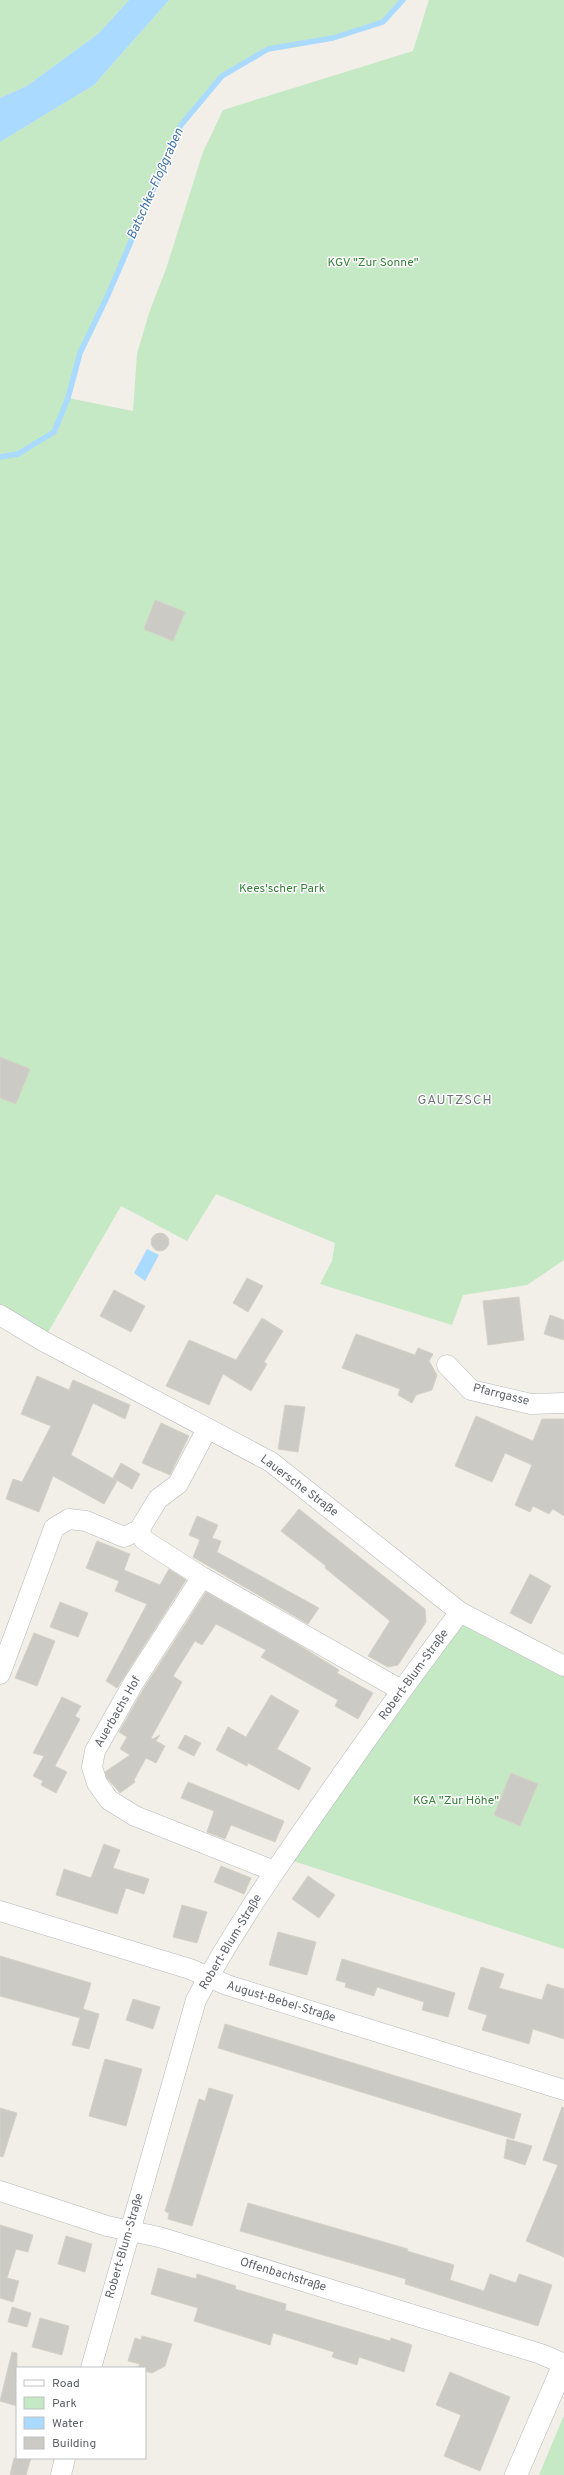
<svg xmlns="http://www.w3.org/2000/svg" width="564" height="2475" font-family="Overpass,sans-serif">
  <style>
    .green { fill: #c5e8c5 }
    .water { fill: #aadaff }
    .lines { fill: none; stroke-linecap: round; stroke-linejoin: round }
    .stream { stroke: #aadaff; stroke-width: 5.5 }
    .building { fill: #cccac5; stroke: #d6d1c6 }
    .street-casing { stroke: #b5b8bc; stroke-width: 21 }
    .secondary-casing { stroke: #b6babf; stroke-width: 23 }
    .street { stroke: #fff; stroke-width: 20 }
    .secondary { stroke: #fff; stroke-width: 22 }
    .labels { text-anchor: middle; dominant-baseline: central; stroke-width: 3; stroke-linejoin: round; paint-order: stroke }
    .park-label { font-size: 12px; fill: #348238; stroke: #fff }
    .street-label { font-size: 12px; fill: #5f6368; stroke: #fff }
    .water-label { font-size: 13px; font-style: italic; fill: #4174aa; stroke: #fff }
    .neighbourhood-label { font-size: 13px; letter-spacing: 1px; fill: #70757a; stroke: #fff }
  </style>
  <rect width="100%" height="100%" fill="#f1efe8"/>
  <path class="green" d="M0,0H129L99,33L27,86L0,98Z
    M169,0H403L383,22L333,38L268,49L222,76L181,125L108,295L80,353L68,398L133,411L137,354L149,313L166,269L203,152L223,110L413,51L429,0H564V1260L527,1285L463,1295L452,1325L320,1284L332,1261L335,1243L216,1194L187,1241L121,1206L43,1341L0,1315V142L94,85Z
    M460,1612L564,1666V1949L284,1858Z
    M564,2415V2475H539Z"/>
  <path class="water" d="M129,0H169L94,85L0,142V98L27,86L99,33Z
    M147,1249L159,1255L145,1281L134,1273Z"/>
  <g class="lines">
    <path class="stream" d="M0,457L18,454L54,432L68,398L80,353L108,295L181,125L222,76L268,49L333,38L383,22L403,0"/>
  </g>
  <path class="building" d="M155,600L185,612L173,641L144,629Z
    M0,1057L30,1069L16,1104L0,1098Z
    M151 1242a9 9 0 1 1 18 0a9 9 0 1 1-18 0Z
    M247,1278L263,1286L248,1312L233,1303Z
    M114,1290L145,1306L131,1332L100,1316Z
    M519,1297L524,1340L488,1345L483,1301Z
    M550,1315L564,1320V1340L544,1334Z
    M262,1318L283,1331L264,1362L267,1364L251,1391L223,1374L209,1405L166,1386L189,1340L236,1360Z
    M356,1334L415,1355L418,1348L433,1354L429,1361L437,1375L432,1390L416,1395L412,1403L398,1395L400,1389L342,1368Z
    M37,1376L69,1390L73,1380L130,1405L125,1419L93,1403L71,1455L117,1481L104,1504L53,1476L39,1512L6,1499L13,1479L22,1482L51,1426L21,1414Z
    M285,1405L305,1407L298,1452L278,1449Z
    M476,1416L533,1441L542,1419H564V1516L553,1509L549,1514L533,1506L530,1512L515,1505L532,1465L505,1453L492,1482L455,1466Z
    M161,1423L189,1436L170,1475L142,1463Z
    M121,1463L140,1474L132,1489L113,1478Z
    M299,1509L425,1609L426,1622L398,1665L388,1667L368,1656L390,1621L325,1568L326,1566L281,1531Z
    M197,1516L218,1525L212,1538L221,1541L217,1552L319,1608L308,1624L193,1557L200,1540L189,1535Z
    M97,1541L130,1554L124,1570L160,1585L169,1569L186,1580L117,1688L106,1681L147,1604L115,1591L119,1581L86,1568Z
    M530,1574L551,1586L531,1624L510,1613Z
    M206,1592L294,1642L339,1670L337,1673L373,1693L358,1719L335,1706L338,1700L261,1657L266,1650L216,1624L202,1645L195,1641L173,1676L182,1682L151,1738L153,1739L160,1735L156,1741L165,1746L156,1763L146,1758L134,1780L135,1782L120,1793L107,1778L105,1772L130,1755L120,1749L127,1737L119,1732L144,1688Z
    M60,1602L88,1613L78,1637L50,1627Z
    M34,1633L55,1641L37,1686L15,1678Z
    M271,1695L299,1711L277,1749L311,1768L299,1790L248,1763L247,1766L216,1750L228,1727L246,1737Z
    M62,1697L81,1706L75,1716L80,1719L55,1766L67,1772L56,1793L41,1785L43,1781L33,1776L44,1756L33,1753Z
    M185,1735L201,1743L194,1756L178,1748Z
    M511,1773L538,1784L520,1826L494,1815Z
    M188,1782L284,1821L275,1842L231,1825L225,1839L207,1832L214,1811L181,1798Z
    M104,1844L120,1850L113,1868L149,1879L144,1894L126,1888L117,1914L56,1895L64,1869L91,1878Z
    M221,1866L251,1878L244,1894L214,1882Z
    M308,1876L335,1895L319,1918L292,1899Z
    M182,1905L207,1912L197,1943L173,1937Z
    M278,1932L316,1942L307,1975L269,1965Z
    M0,1956L91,1983L83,2009L99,2014L89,2049L72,2045L80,2018L0,1996Z
    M342,1959L455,1993L448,2017L422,2010L424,2002L377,1987L374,1996L345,1987L346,1983L336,1980Z
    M481,1967L504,1974L499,1988L542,2000L547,1984L564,1989V2039L533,2029L529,2044L482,2030L487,2015L468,2009Z
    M133,1999L160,2007L153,2029L126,2020Z
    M225,2024L521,2114L514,2139L218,2048Z
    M105,2059L142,2069L126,2126L89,2116Z
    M209,2088L233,2095L192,2226L168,2219L169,2213L165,2211L199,2099L205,2101Z
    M562,2107L564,2108V2257L526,2241L558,2165L543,2160Z
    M0,2108L17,2113L3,2157L0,2156Z
    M507,2139L532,2146L525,2165L504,2158Z
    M248,2203L408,2249L407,2251L454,2265L450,2280L484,2291L490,2274L516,2283L519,2274L552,2285L538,2326L405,2284L406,2279L240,2231Z
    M0,2225L33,2235L28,2252L16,2249L7,2278L19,2281L13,2302L0,2298Z
    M66,2236L92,2244L85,2272L58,2264Z
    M158,2268L196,2279L197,2274L236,2286L235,2289L286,2304L285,2310L390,2341L391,2338L412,2345L404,2372L359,2357L357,2365L332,2357L334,2352L273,2333L270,2345L194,2321L198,2308L151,2294Z
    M12,2307L31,2313L27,2327L8,2322Z
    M40,2318L69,2326L62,2355L32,2347Z
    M142,2336L172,2344L165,2366L152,2373L145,2371V2368H138L140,2364L128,2361L135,2338L141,2340Z
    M12,2352L17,2353V2406L0,2401Z
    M450,2372L510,2397L480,2471L444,2456L461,2415L436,2405Z
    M14,2458H31L26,2475H10Z"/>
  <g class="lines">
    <g class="street-casing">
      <path id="street" d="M0,1315L43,1341L271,1462L460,1612L564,1666
        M447,1365L471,1390L531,1404L564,1403
        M207,1429L178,1484L158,1499L139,1530L144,1540L202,1577L401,1690
        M202,1577L134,1682L95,1751L92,1767L97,1783L109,1800L135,1816L274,1871
        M0,1674L54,1528L69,1519L86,1521L124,1537L139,1530
        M0,1911L190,1969L227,1985L564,2090
        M0,2191L107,2226L159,2237L541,2354L564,2364
        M91,2368L196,2000C232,1932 276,1869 320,1806C366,1740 412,1675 460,1612
        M61,2475L65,2458"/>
    </g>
    <g class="secondary-casing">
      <path id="secondary" d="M516,2475L564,2364"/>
    </g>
    <use href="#street" class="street"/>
    <use href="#secondary" class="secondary"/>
  </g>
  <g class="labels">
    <g class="park-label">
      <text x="373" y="263">KGV "Zur Sonne"</text>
      <text x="282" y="889">Kees'scher Park</text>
      <text x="456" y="1801">KGA "Zur Höhe"</text>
    </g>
    <g class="street-label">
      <text transform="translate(501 1395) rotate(14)">Pfarrgasse</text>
      <text transform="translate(299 1486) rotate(37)">Lauersche Straße</text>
      <text transform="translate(414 1675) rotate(-54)">Robert-Blum-Straße</text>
      <text transform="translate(118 1712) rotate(-60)">Auerbachs Hof</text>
      <text transform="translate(231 1942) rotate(-59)">Robert-Blum-Straße</text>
      <text transform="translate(281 2002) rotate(17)">August-Bebel-Straße</text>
      <text transform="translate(125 2246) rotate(-74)">Robert-Blum-Straße</text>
      <text transform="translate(283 2275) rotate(17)">Offenbachstraße</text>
    </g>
    <g class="water-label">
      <text transform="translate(156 184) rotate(-66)">Batschke‐Floßgraben</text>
    </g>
    <g class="neighbourhood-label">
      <text x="455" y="1101">GAUTZSCH</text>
    </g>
  </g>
  <rect x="16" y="2367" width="130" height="92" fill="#ffffff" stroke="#bfc1c3"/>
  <rect x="24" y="2380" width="20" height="6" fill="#ffffff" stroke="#bfc1c3"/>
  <text x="52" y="2387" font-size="12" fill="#5f6368">Road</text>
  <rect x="24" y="2397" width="20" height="12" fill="#c5e8c5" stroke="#bfc1c3"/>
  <text x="52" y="2407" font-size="12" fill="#5f6368">Park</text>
  <rect x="24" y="2417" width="20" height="12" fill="#aadaff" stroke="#bfc1c3"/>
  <text x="52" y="2427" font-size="12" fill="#5f6368">Water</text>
  <rect x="24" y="2437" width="20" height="12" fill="#cccac5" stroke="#bfc1c3"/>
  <text x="52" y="2447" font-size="12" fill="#5f6368">Building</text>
</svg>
